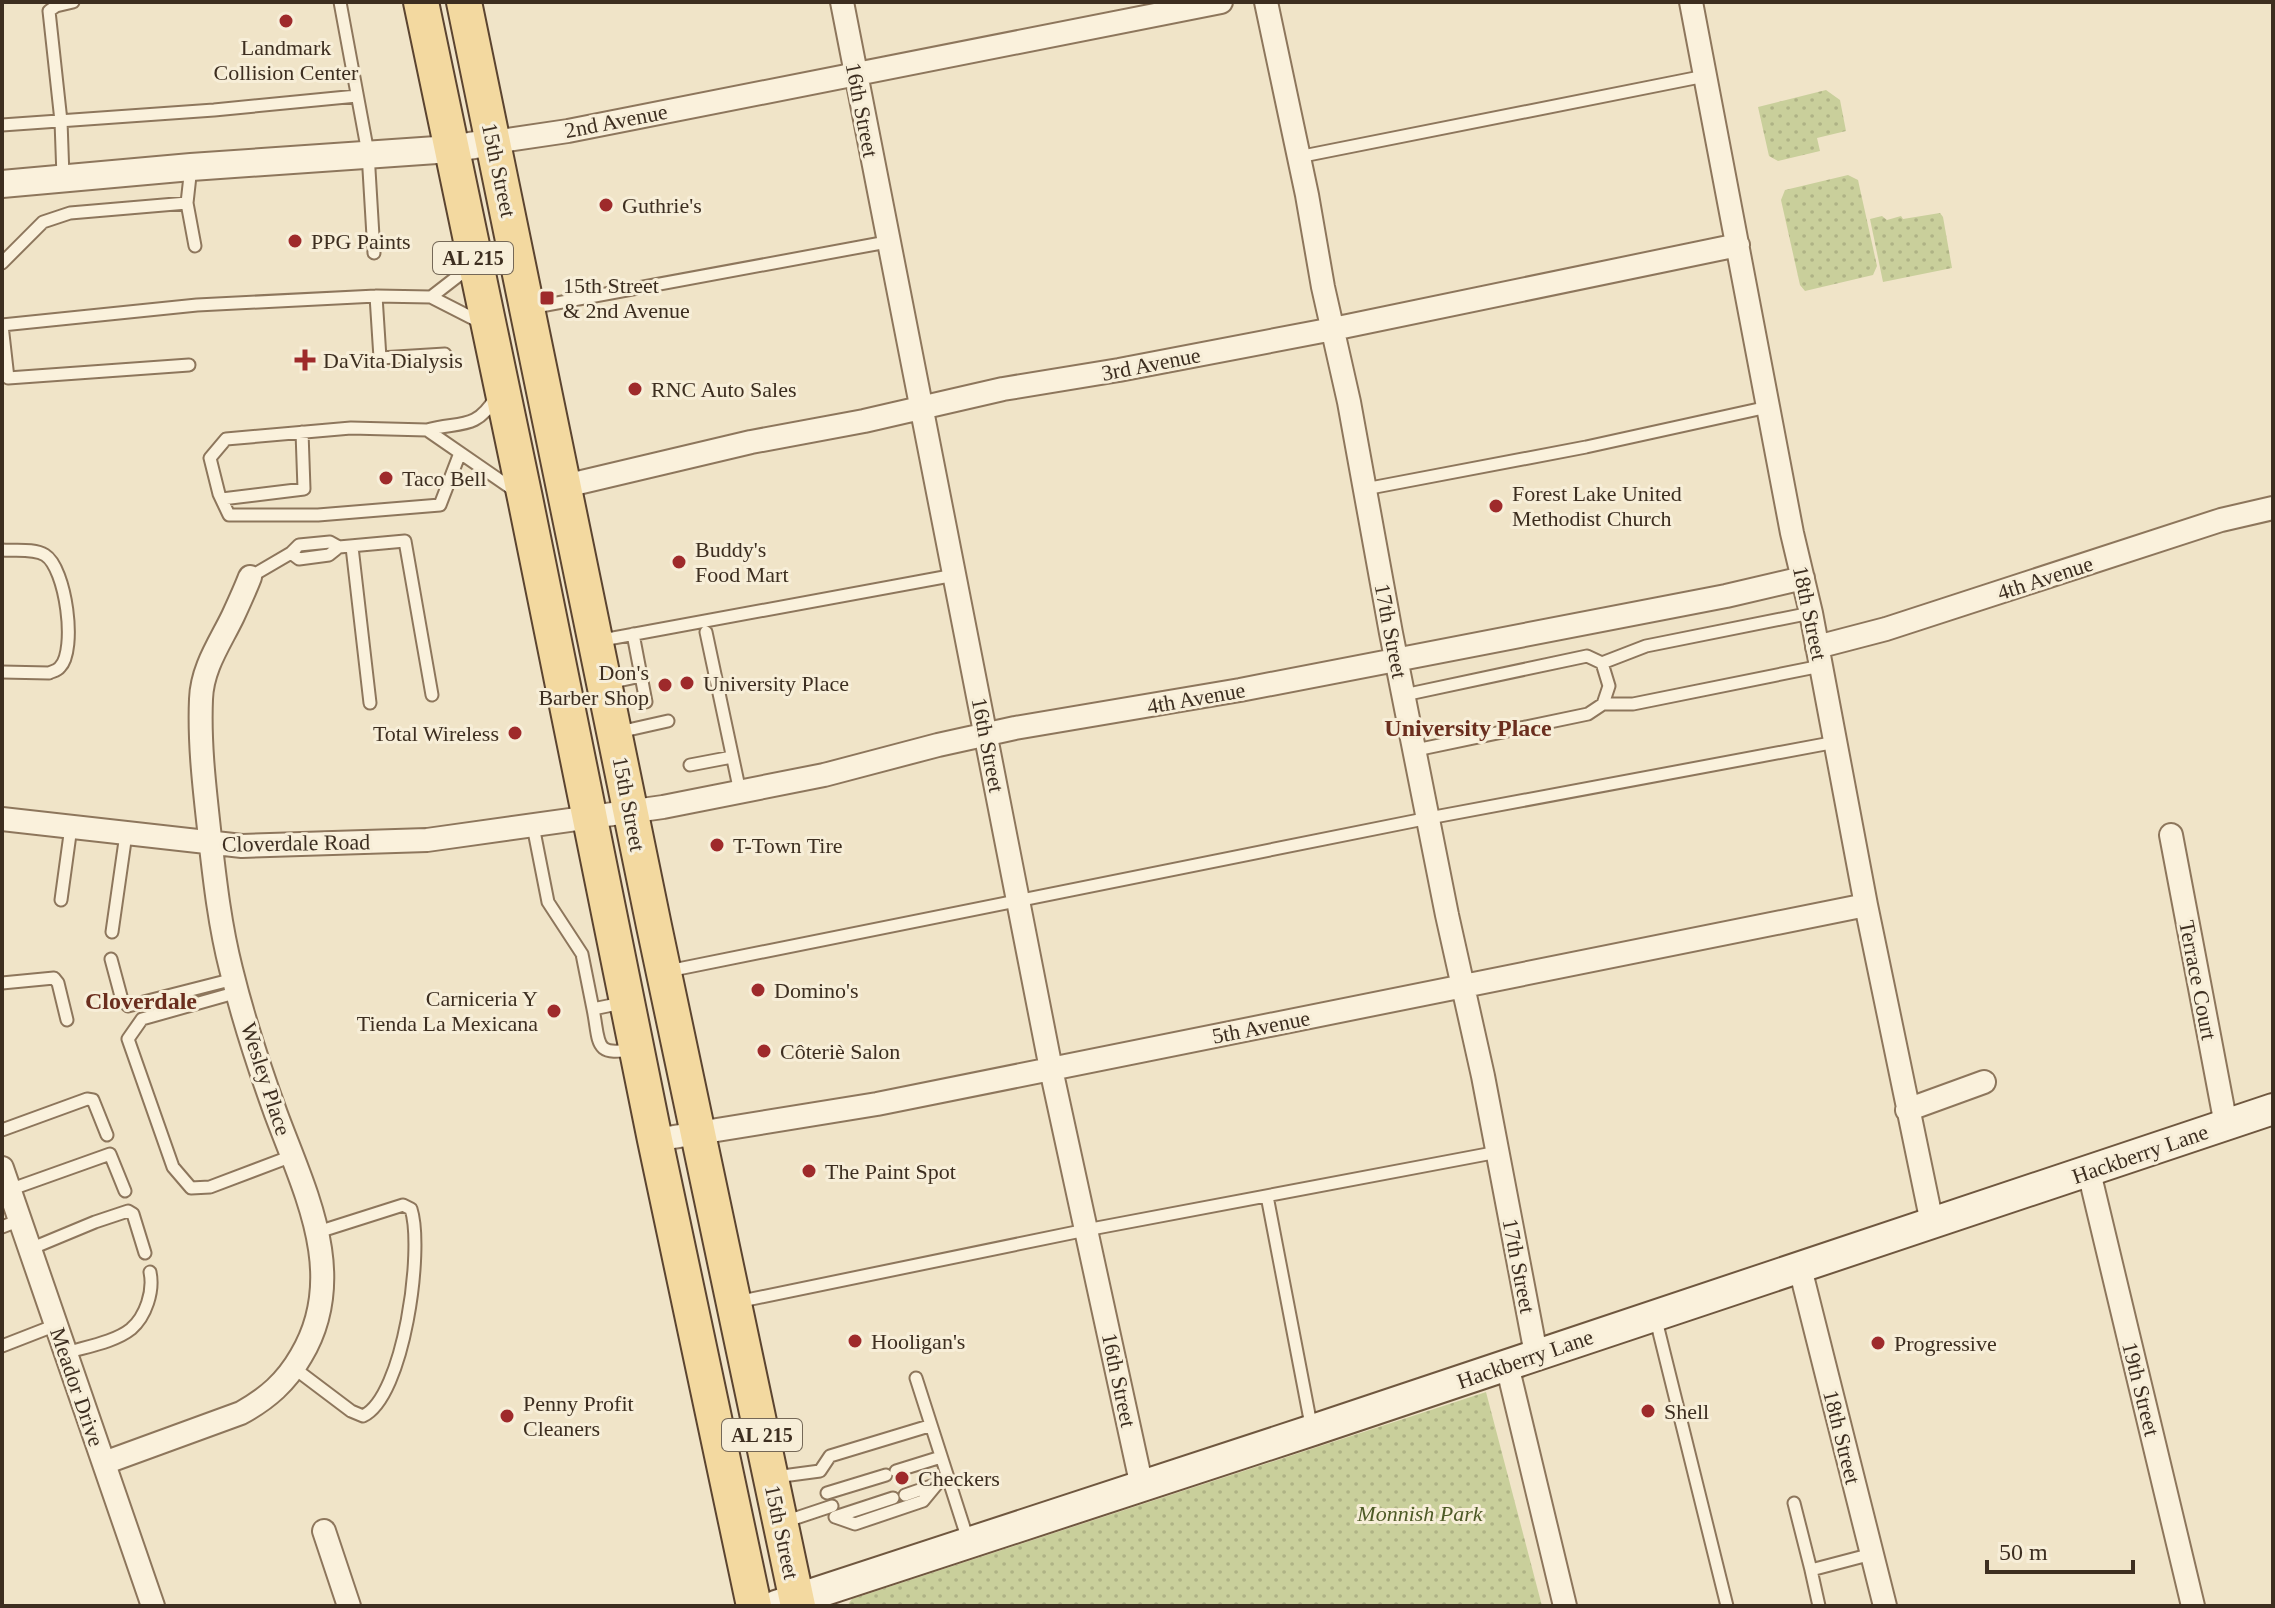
<svg xmlns="http://www.w3.org/2000/svg" width="2275" height="1608" font-family="'Times New Roman',serif">
  <style>
    .grass { fill: url(#grass-dots) }
    .lines { fill: none; stroke-linecap: round; stroke-linejoin: round }
    .service-casing { stroke: #8d765c; stroke-width: 15 }
    .minor-casing { stroke: #8d765c; stroke-width: 26 }
    .tertiary-casing { stroke: #8d765c; stroke-width: 30 }
    .secondary-casing { stroke: #6f573f; stroke-width: 34 }
    .primary-casing { stroke: #5b4430; stroke-width: 38 }
    .service { stroke: #faf1dc; stroke-width: 11 }
    .minor { stroke: #faf1dc; stroke-width: 22 }
    .tertiary { stroke: #faf1dc; stroke-width: 26 }
    .secondary { stroke: #faf1dc; stroke-width: 30 }
    .primary { stroke: #f3d9a0; stroke-width: 34 }
    .poi-dot { fill: #9e2a2b; stroke: #f7eed8; stroke-width: 3 }
    .labels { text-anchor: middle; dominant-baseline: central; stroke-width: 6; stroke-linejoin: round; paint-order: stroke }
    .shield { fill: #f7eed8; stroke: #756857; stroke-width: 2 }
    .shield-label { font-size: 20px; font-weight: bold; fill: #3d2e20 }
    .poi-label { font-size: 22px; fill: #3d2e20; stroke: #f7eed8; text-anchor: start }
    .street-label { font-size: 22px; fill: #3d2e20; stroke: #f7eed8 }
    .park-label { font-size: 22px; font-style: italic; fill: #4d5a26; stroke: #f7eed8 }
    .neighbourhood-label { font-size: 24px; font-weight: bold; fill: #6b2e1e; stroke: #f7eed8 }
  </style>
  <defs>
    <pattern id="grass-dots" width="8" height="8" patternUnits="userSpaceOnUse" patternTransform="scale(2)"><rect width="8" height="8" fill="#c9cf9b"/><path d="M2 2h.1M6 6h.1" fill="none" stroke="#aeb285" stroke-width="1.8" stroke-linecap="round"/></pattern>
  </defs>
  <rect width="100%" height="100%" fill="#f0e4c8"/>
  <path class="grass" d="M1826,90L1840,100L1846,131L1817,138L1820,151L1778,161L1769,156L1758,107Z
    M1848,175L1858,180L1877,266L1873,275L1805,291L1800,285L1781,200L1785,190Z
    M1940,213L1943,217L1952,268L1883,282L1870,219L1882,216L1887,220L1901,216L1903,219Z
    M1486,1392L1542,1606H847L852,1599Z"/>
  <g class="lines">
    <g class="service-casing">
      <path id="service" d="M340,2L368,153L374,253
        M2,125L214,110L357,96
        M1298,157L1705,76
        M191,167L187,203L195,246
        M63,177L61,121L49,11L56,6L73,2
        M2,263L43,222L70,213L187,203
        M376,296L380,358L445,354
        M431,297L471,266
        M530,308L887,242
        M189,365L8,378L2,325L197,305L376,296L431,297L480,322
        M427,430C458,421 476,431 495,398
        M460,453L440,505L318,515H229L219,494L210,458L226,439L351,428L427,430L514,490
        M1365,489L1586,447L1768,407
        M222,499L304,489L302,432
        M339,547L405,541L432,695
        M352,547L370,703
        M2,550C15,551 34,548 45,555C66,568 77,650 60,667C57,671 53,671 49,673L2,672
        M250,577L291,553L299,545L330,542L339,547L329,555L299,559L291,553
        M706,632L740,792
        M633,634L646,702
        M597,641L955,575
        M1602,663L1646,646L1811,613
        M609,683L641,676
        M1404,695L1587,656L1602,663L1609,686L1603,704L1588,714L1416,750
        M1603,704H1633L1821,666
        M619,732L668,721
        M690,765L732,757
        M533,826L548,902L582,954L593,1009
        M61,900L71,827
        M112,932L126,834
        M111,959L122,1000L128,1006L234,979
        M668,971L1429,818L1836,742
        M2,983L54,978L58,983L67,1020
        M238,992L142,1019L128,1039L173,1167L191,1188L210,1187L292,1156
        M622,1003L593,1009C600,1043 593,1057 633,1049
        M2,1130L87,1099L93,1100L107,1135
        M9,1190L110,1154L125,1191
        M1267,1196L1312,1430
        M2,1227L20,1220
        M30,1249L95,1222L128,1211L133,1214L145,1253
        M737,1302L1086,1230L1498,1152
        M1655,1316L1727,1606
        M2,1346L56,1325
        M66,1353C85,1347 115,1342 131,1329C146,1316 154,1291 150,1272
        M294,1368L351,1411L363,1416C404,1397 424,1249 411,1209L403,1205L318,1232
        M916,1378L969,1543
        M896,1471L941,1457
        M775,1477L820,1471L830,1456L929,1426
        M827,1493L886,1475
        M905,1495L934,1485
        M1794,1503L1811,1570L1872,1554
        M835,1517L855,1524L923,1501L937,1484
        M835,1517L893,1498
        M784,1522L832,1506
        M1811,1570L1819,1606"/>
    </g>
    <g class="minor-casing">
      <path id="minor" d="M842,2L1051,1069L1142,1487
        M1266,2L1307,195L1323,287L1349,402L1391,633L1447,915L1483,1076L1536,1354
        M1691,2L1792,533L1811,613L1866,905L1932,1223
        M493,142L568,131L1221,2
        M565,486L751,442L864,421L1003,389L1119,370L1333,329L1738,245
        M1817,647L1886,629L2221,520L2273,508
        M2,819L242,846L427,840L663,807L824,775L938,745L1015,728L1240,690L1726,596L1803,578
        M2171,835L2226,1125
        M1907,1110L1984,1082
        M655,1140L877,1104L1866,905
        M2,1168L153,1606
        M2089,1172L2193,1606
        M1800,1268L1885,1606
        M1507,1365L1565,1606
        M104,1463L241,1413C268,1398 286,1382 301,1356C349,1276 305,1192 276,1114C259,1067 243,1018 231,969C220,926 215,882 210,838C205,792 199,746 201,699C202,668 220,643 233,616C239,603 245,590 250,577
        M324,1531L349,1606"/>
    </g>
    <g class="tertiary-casing">
      <path id="tertiary" d="M2,184L191,167L451,149L493,142"/>
    </g>
    <g class="secondary-casing">
      <path id="secondary" d="M776,1606L1313,1430L2273,1109"/>
    </g>
    <g class="primary-casing">
      <path id="primary" d="M421,2L525,498L655,1140L754,1606
        M464,2L654,926L798,1606"/>
    </g>
    <use href="#service" class="service"/>
    <use href="#minor" class="minor"/>
    <use href="#tertiary" class="tertiary"/>
    <use href="#secondary" class="secondary"/>
    <use href="#primary" class="primary"/>
  </g>
  <g class="poi-dot">
    <circle cx="286" cy="21" r="8"/>
    <circle cx="606" cy="205" r="8"/>
    <circle cx="295" cy="241" r="8"/>
    <rect x="539" y="290" width="16" height="16" rx="4"/>
    <path d="M301 348h8v8h8v8h-8v8h-8v-8h-8v-8h8z"/>
    <circle cx="635" cy="389" r="8"/>
    <circle cx="386" cy="478" r="8"/>
    <circle cx="1496" cy="506" r="8"/>
    <circle cx="679" cy="562" r="8"/>
    <circle cx="687" cy="683" r="8"/>
    <circle cx="665" cy="685" r="8"/>
    <circle cx="515" cy="733" r="8"/>
    <circle cx="717" cy="845" r="8"/>
    <circle cx="758" cy="990" r="8"/>
    <circle cx="554" cy="1011" r="8"/>
    <circle cx="764" cy="1051" r="8"/>
    <circle cx="809" cy="1171" r="8"/>
    <circle cx="855" cy="1341" r="8"/>
    <circle cx="1878" cy="1343" r="8"/>
    <circle cx="1648" cy="1411" r="8"/>
    <circle cx="507" cy="1416" r="8"/>
    <circle cx="902" cy="1478" r="8"/>
  </g>
  <g class="labels">
    <g class="shield">
      <rect x="433" y="242" width="80" height="32" rx="6"/>
      <rect x="722" y="1419" width="80" height="32" rx="6"/>
    </g>
    <g class="shield-label">
      <text x="473" y="258">AL 215</text>
      <text x="762" y="1435">AL 215</text>
    </g>
    <g class="poi-label">
      <text x="286" y="47" text-anchor="middle">Landmark<tspan x="286" dy="25">Collision Center</tspan></text>
      <text x="622" y="205">Guthrie's</text>
      <text x="311" y="241">PPG Paints</text>
      <text x="563" y="285">15th Street<tspan x="563" dy="25">&amp; 2nd Avenue</tspan></text>
      <text x="323" y="360">DaVita Dialysis</text>
      <text x="651" y="389">RNC Auto Sales</text>
      <text x="402" y="478">Taco Bell</text>
      <text x="1512" y="493">Forest Lake United<tspan x="1512" dy="25">Methodist Church</tspan></text>
      <text x="695" y="549">Buddy's<tspan x="695" dy="25">Food Mart</tspan></text>
      <text x="649" y="672" text-anchor="end">Don's<tspan x="649" dy="25">Barber Shop</tspan></text>
      <text x="703" y="683">University Place</text>
      <text x="499" y="733" text-anchor="end">Total Wireless</text>
      <text x="733" y="845">T-Town Tire</text>
      <text x="774" y="990">Domino's</text>
      <text x="538" y="998" text-anchor="end">Carniceria Y<tspan x="538" dy="25">Tienda La Mexicana</tspan></text>
      <text x="780" y="1051">Côteriè Salon</text>
      <text x="825" y="1171">The Paint Spot</text>
      <text x="871" y="1341">Hooligan's</text>
      <text x="1894" y="1343">Progressive</text>
      <text x="523" y="1403">Penny Profit<tspan x="523" dy="25">Cleaners</tspan></text>
      <text x="1664" y="1411">Shell</text>
      <text x="918" y="1478">Checkers</text>
    </g>
    <g class="street-label">
      <text transform="translate(862 110) rotate(79)">16th Street</text>
      <text transform="translate(616 121) rotate(-11)">2nd Avenue</text>
      <text transform="translate(499 170) rotate(78)">15th Street</text>
      <text transform="translate(1151 364) rotate(-11)">3rd Avenue</text>
      <text transform="translate(2045 578) rotate(-18)">4th Avenue</text>
      <text transform="translate(1810 613) rotate(78)">18th Street</text>
      <text transform="translate(1391 631) rotate(79)">17th Street</text>
      <text transform="translate(1196 698) rotate(-10)">4th Avenue</text>
      <text transform="translate(988 745) rotate(79)">16th Street</text>
      <text transform="translate(629 804) rotate(79)">15th Street</text>
      <text transform="translate(296 843) rotate(-1)">Cloverdale Road</text>
      <text transform="translate(2198 980) rotate(79)">Terrace Court</text>
      <text transform="translate(1261 1027) rotate(-11)">5th Avenue</text>
      <text transform="translate(266 1079) rotate(72)">Wesley Place</text>
      <text transform="translate(2140 1154) rotate(-19)">Hackberry Lane</text>
      <text transform="translate(1519 1266) rotate(79)">17th Street</text>
      <text transform="translate(1525 1359) rotate(-19)">Hackberry Lane</text>
      <text transform="translate(1119 1380) rotate(78)">16th Street</text>
      <text transform="translate(77 1387) rotate(71)">Meador Drive</text>
      <text transform="translate(2141 1389) rotate(76)">19th Street</text>
      <text transform="translate(1842 1437) rotate(76)">18th Street</text>
      <text transform="translate(782 1532) rotate(78)">15th Street</text>
    </g>
    <g class="park-label">
      <text x="1420" y="1513">Monnish Park</text>
    </g>
    <g class="neighbourhood-label">
      <text x="1468" y="728">University Place</text>
      <text x="141" y="1001">Cloverdale</text>
    </g>
  </g>
  <rect width="2275" height="1608" fill="none" stroke="#3d2e20" stroke-width="8"/>
  <path d="M1987 1560v12h146v-12" fill="none" stroke="#3d2e20" stroke-width="4"/>
  <text x="1999" y="1560" font-size="24" fill="#3d2e20" stroke="#f7eed8" stroke-width="6" paint-order="stroke">50 m</text>
</svg>
